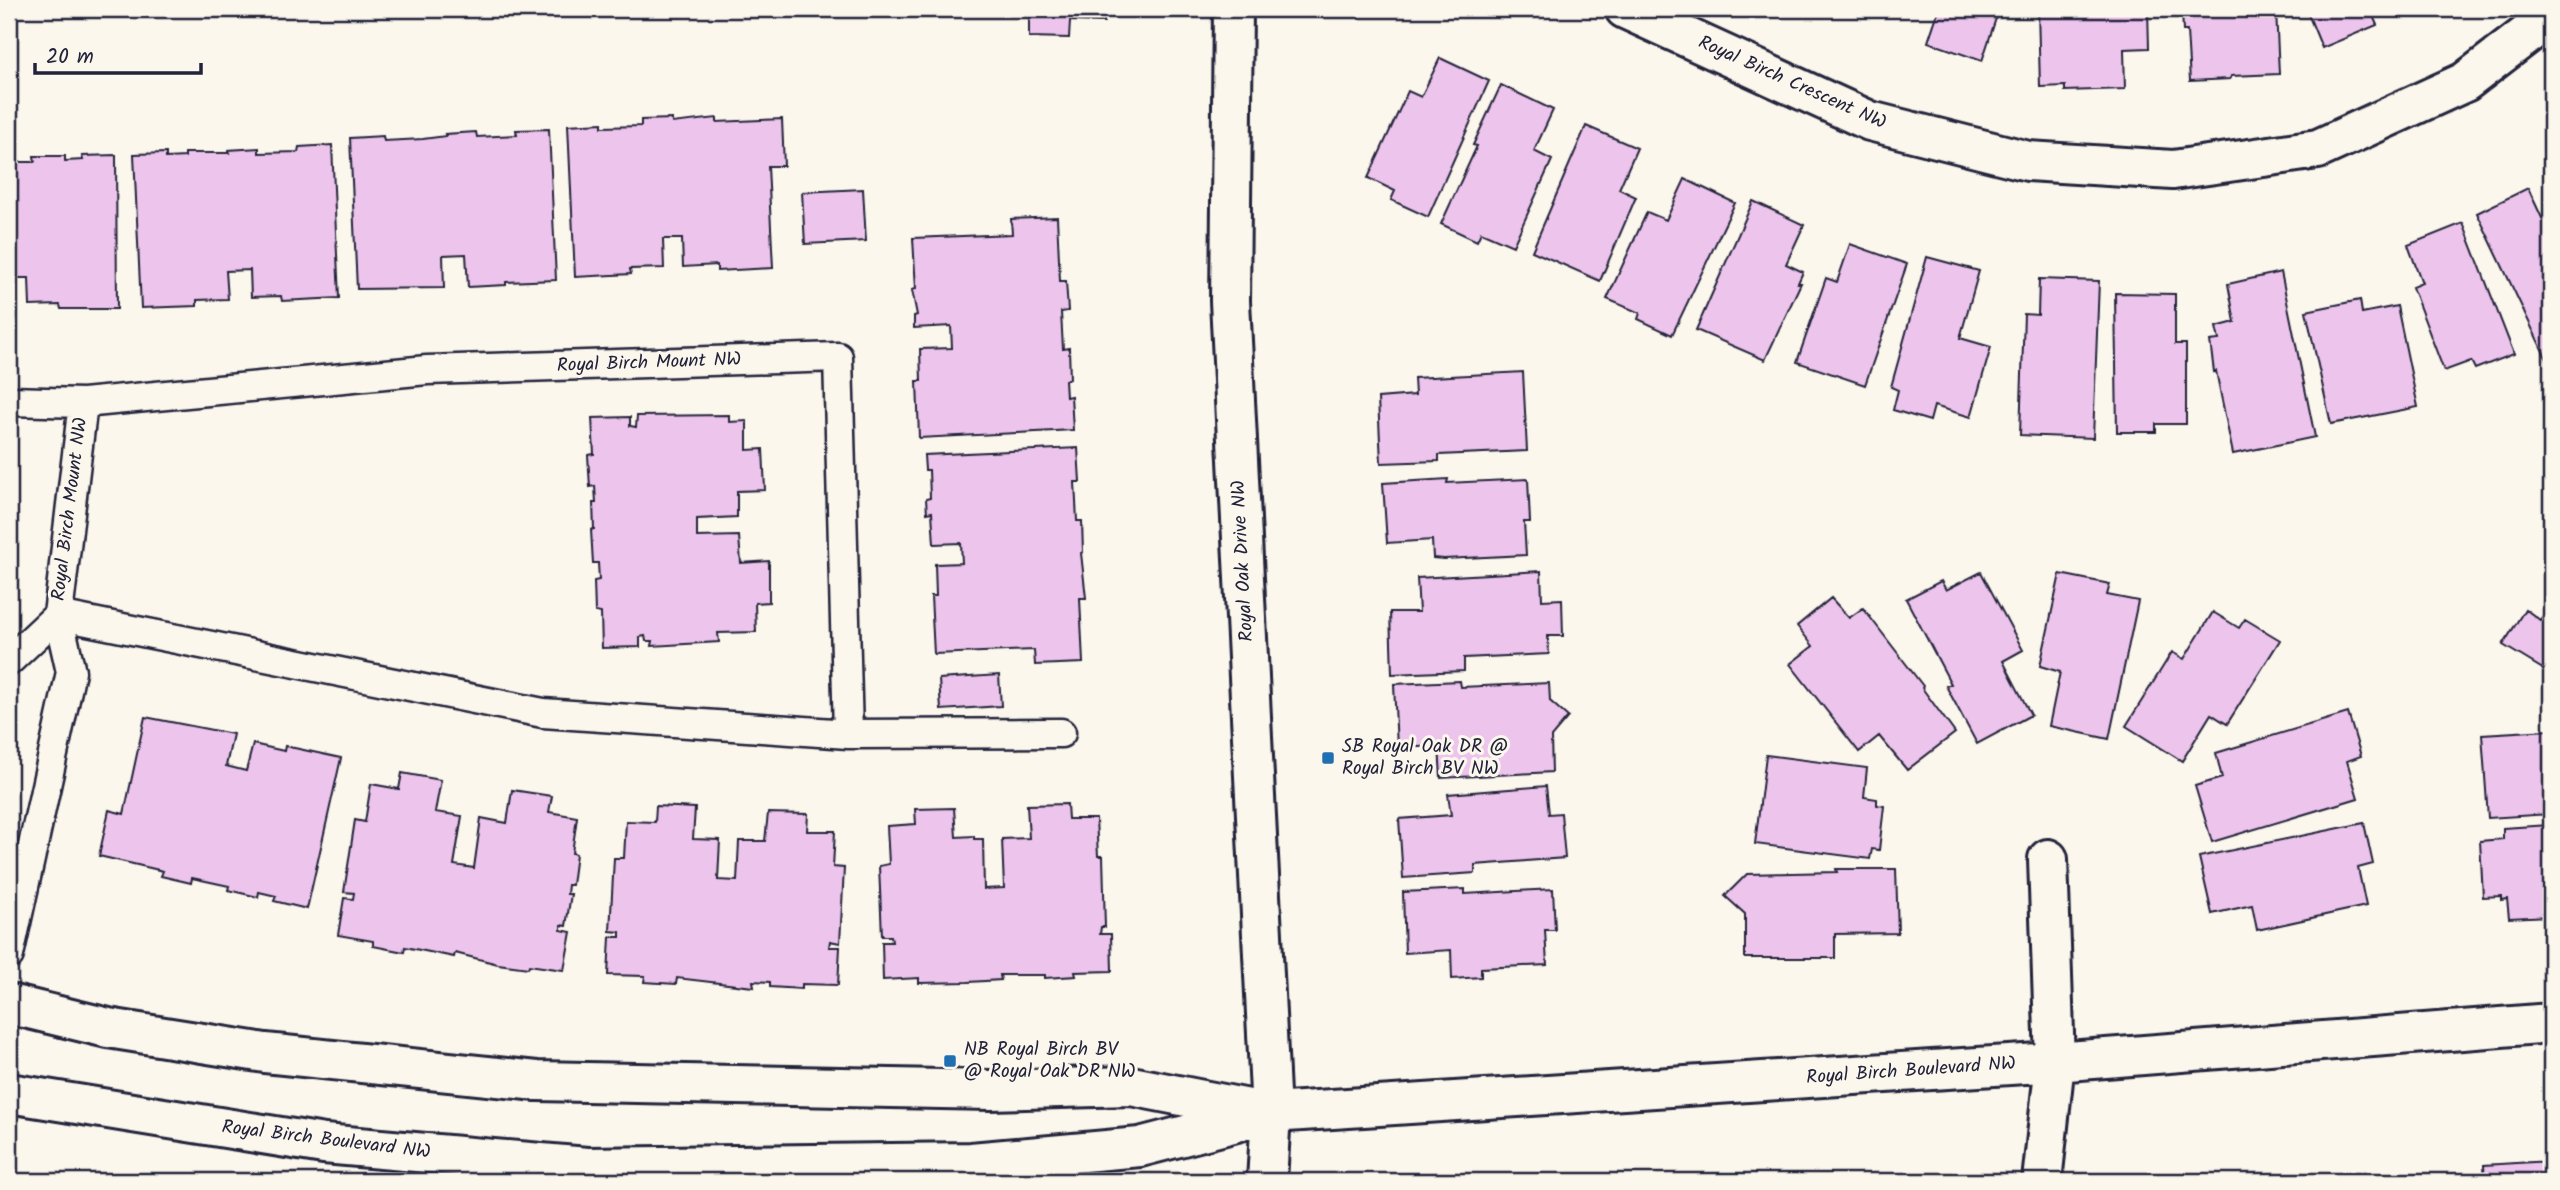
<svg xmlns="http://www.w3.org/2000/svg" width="2560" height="1190" font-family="Kalam,sans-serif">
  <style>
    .building { fill: #edc4ec; stroke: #22223b; stroke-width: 2 }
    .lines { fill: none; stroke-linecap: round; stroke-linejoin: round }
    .lane-casing { stroke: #22223b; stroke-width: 33 }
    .street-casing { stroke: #22223b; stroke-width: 44 }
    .secondary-casing { stroke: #22223b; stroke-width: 44 }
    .lane { stroke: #fbf7ec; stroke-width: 28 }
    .street { stroke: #fbf7ec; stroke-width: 38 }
    .secondary { stroke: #fbf7ec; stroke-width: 38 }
    .poi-dot { fill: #1f6fb2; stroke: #fbf7ec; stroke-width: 2.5 }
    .labels { text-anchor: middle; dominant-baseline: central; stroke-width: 6; stroke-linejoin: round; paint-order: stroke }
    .street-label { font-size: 19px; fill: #22223b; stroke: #fbf7ec }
    .poi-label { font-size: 19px; fill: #22223b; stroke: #fbf7ec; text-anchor: start }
  </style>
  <rect width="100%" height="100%" fill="#fbf7ec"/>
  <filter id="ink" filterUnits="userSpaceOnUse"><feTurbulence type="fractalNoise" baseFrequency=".0143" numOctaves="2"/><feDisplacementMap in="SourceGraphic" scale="14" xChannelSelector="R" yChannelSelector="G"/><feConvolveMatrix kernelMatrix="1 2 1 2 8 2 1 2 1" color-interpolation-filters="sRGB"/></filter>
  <g filter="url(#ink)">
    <path class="building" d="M156,9H193L192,12L156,11Z
      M1029,9H1104V22L1070,21L1069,38L1029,37Z
      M1939,9H1999L1982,61L1928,42Z
      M2038,9H2148L2149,48L2124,49L2125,89L2065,91V86L2040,87Z
      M2166,9H2276L2279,74L2231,76L2230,79L2190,81L2187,31H2183L2182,12H2166Z
      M2306,9H2370L2377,25L2322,48Z
      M1440,58L1489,81L1428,217L1391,200L1395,191L1368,178L1408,91L1421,97Z
      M1501,85L1553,110L1534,151L1552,160L1513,246L1481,232L1477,241L1441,224L1477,146L1473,145Z
      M717,118V122L782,119L784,166H768L773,268L717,271V265L683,267L682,239H663L664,268L630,269L631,274L575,277L568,125L602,123V127L641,126V120L672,119V123Z
      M1586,126L1637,148L1619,189L1636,197L1600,281L1532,251Z
      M549,129L556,280L506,282V285L468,287L466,254L443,255L444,288L357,289L350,138L383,136L384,141L423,139L446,136L445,134L476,132L477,137L517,135L516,130Z
      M332,145L339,298L282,301L281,296L251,297L250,270L226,271L228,299L197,300V306L141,308L134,154L166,153V158L185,157V153H229L228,150L259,148V153L298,152L299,147Z
      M116,155L117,309H61L60,305L30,306L29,278H9V162H35L34,156H65V161L83,160L82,156Z
      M1685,179L1735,203L1672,335L1638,319L1640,313L1607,299L1647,212L1666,220Z
      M2528,188L2542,218L2551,213L2550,366L2477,213Z
      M863,189L866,241L805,244L802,192Z
      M1753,201L1804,225L1786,264L1803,272L1798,283H1801L1765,360L1696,330Z
      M1057,217L1060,281H1066L1068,311L1061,312L1063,349L1069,348L1070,379L1065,380L1066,397L1071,396L1073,430L919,438L917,381H921L920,349L952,348L951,326L914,328V316L917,315L912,290L916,289L913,238L1012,234L1011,219Z
      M2463,223L2514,354L2475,369L2471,361L2444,371L2412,287L2422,283L2408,245Z
      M1850,244L1907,264L1865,385L1797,362L1826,278L1837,282Z
      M1927,257L1979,271L1960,338L1991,347L1971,417L1934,406L1930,421L1893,410L1898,390L1891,387Z
      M2281,272L2315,437L2233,454L2216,371L2214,372L2210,341L2219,340L2216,327L2235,322L2228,284Z
      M2039,279L2099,281L2093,438L2020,435L2024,314L2038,315Z
      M2115,293L2175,294V344H2186V424H2156V432H2117Z
      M2360,300L2362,313L2397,306L2418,407L2331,424L2306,311Z
      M1523,372L1527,451L1439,455V461L1381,463L1378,398L1415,395L1414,378Z
      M729,415V422L747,421V450L763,449L765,490L737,491V517L697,519V537L739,536L741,563L769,561V602L755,603L756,632L718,633L719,642L652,646L653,641H646L645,636L640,637V647L602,648L601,613L595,612L594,581L599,580L598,563H593L591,530L594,529L593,503H596L595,486L590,487L588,455L594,454L592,418L630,417V426L636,427L637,416Z
      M1078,448L1080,482H1075L1077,521H1082L1083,552L1081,553L1086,598H1080L1083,663L1035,665L1034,650L934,654L931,596H936L935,564L962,563L961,543L934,544L932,512L927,513L926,499L930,498L929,470H925L924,455Z
      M1448,479L1447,483L1528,479L1530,522H1524L1526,555L1444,559L1433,558L1432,540L1387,543L1383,483Z
      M1541,571L1542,600L1562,599L1563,636H1548L1549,654L1464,658V671L1392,674L1390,612H1419L1417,578Z
      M1981,572L2023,650L2003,661L2031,715L1977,744L1946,686L1951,684L1906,599L1941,581L1946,590Z
      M2060,574L2110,584L2107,595L2138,601L2109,739L2049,726L2060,672L2040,666Z
      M1831,598L1849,618L1863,608L1923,686L1922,688L1955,733L1907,770L1879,736L1859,752L1790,664L1813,646L1797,626Z
      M2551,604V674L2503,645L2525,609L2540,620Z
      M2213,612L2239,628L2245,619L2280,640L2227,724L2211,714L2182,761L2126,726L2172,652L2184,659Z
      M999,675L1001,706L941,710L939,679Z
      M1460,681L1461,687L1549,683L1550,701L1568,717L1551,737L1552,772L1441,778L1439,746L1397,748L1394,684Z
      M2348,713L2361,756L2347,761L2358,798L2212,842L2195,786L2222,778L2216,753Z
      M145,717L233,734L226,766L246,771L253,744L284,751L285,746L341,758L307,909L274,901L276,896L259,892L258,897L228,890L229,886L192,878L191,883L161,876L163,871L99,856L109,810L124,814Z
      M2551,730V814L2488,818L2482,734Z
      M1766,755L1867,768L1864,797L1877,799V805L1884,806L1879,850L1872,849L1870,859L1755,844Z
      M402,773L441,780L435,812L462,816L454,865L474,868L481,818L507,823L512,790L552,796L549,812L577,817L572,853L576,854L572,885H568L567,894H571L566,926L561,925V930L571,932L564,970L529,965L528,968L498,964L455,953L454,957L405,947L404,952L373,946V941L338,935L344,898L353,899L354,893L344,892L355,820L365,822L371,784L399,789Z
      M1546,786L1549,814L1561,813L1565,858L1475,865V873L1403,878L1399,819L1451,815L1448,794Z
      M1067,804L1068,819H1096L1098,856H1103L1105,927H1101L1100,934H1111L1112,971L1075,972L1076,976L1045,978V975H1000L1001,980L968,982L919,983V978L883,980L882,942H892L891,936H882L879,866L889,864L887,826L916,824L915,809L954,808L956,837L974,836V839H983L984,889L1004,888L1002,839L1029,838L1027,805Z
      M656,806L695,808L693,839L720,840L718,880L737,881L739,841H765L768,813L808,814L807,831H835L833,867L844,868L840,943L830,941L829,947H840L838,985L802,984V989L770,987V982L753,981L754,987L677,978L676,984L644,982L645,976L608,975L610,937H620V932L610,931L614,858H624L626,821L655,822Z
      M2364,823L2373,864L2358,868L2366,906L2257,930L2252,905L2212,914L2199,857Z
      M2551,825V916L2509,918L2507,899L2501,900V896L2483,897L2480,841L2503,839V828Z
      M1836,869H1896L1898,933L1835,934V958H1745V914L1725,896L1747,874L1837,872Z
      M1465,889V894L1553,889L1555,930H1545L1547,965L1481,968V977L1452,979L1451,950L1405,953L1403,892Z
      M2551,1161V1181H2485L2484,1165Z"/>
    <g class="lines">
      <g class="lane-casing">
        <path id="lane" d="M9,401L83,403L427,370L838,357L848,734
          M58,615L543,713L848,734L1061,733
          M9,661L58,615
          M9,955L71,672L58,615L83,403"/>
      </g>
      <g class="street-casing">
        <path id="street" d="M1625,9L1870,121L2028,161L2173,170L2318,149L2465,82L2551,16
          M1267,1181L1271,1113L2055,1062L2551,1023
          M2042,1181L2055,1062L2048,859"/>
      </g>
      <g class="secondary-casing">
        <path id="secondary" d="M1233,9L1230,301L1271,1113
          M9,1004L108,1028L265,1053L537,1081L991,1090L1131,1086L1259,1111
          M9,1093L324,1144L587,1167L971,1162L1140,1147L1271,1113"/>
      </g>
      <use href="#lane" class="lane"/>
      <use href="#street" class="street"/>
      <use href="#secondary" class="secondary"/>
    </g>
  </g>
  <g class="poi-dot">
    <rect x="1321" y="751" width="14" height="14" rx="3.5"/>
    <rect x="943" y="1054" width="14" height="14" rx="3.5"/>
  </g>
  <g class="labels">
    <g class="street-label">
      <text transform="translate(1792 83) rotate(24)">Royal Birch Crescent NW</text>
      <text transform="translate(649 363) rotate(-2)">Royal Birch Mount NW</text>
      <text transform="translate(70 509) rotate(-83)">Royal Birch Mount NW</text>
      <text transform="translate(1243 561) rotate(-93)">Royal Oak Drive NW</text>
      <text transform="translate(1911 1071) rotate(-4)">Royal Birch Boulevard NW</text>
      <text transform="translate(326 1140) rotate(7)">Royal Birch Boulevard NW</text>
    </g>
    <g class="poi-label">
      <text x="1342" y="747">SB Royal Oak DR @<tspan x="1342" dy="22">Royal Birch BV NW</tspan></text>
      <text x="964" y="1050">NB Royal Birch BV<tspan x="964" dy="22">@ Royal Oak DR NW</tspan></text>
    </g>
  </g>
  <rect width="2560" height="1190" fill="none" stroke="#fbf7ec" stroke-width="35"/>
  <rect x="18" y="18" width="2525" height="1155" fill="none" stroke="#22223b" stroke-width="2.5" filter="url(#ink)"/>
  <path d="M35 63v10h166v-10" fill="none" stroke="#22223b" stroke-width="3.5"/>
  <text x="46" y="63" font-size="21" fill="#22223b" stroke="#fbf7ec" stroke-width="5" paint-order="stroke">20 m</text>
</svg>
